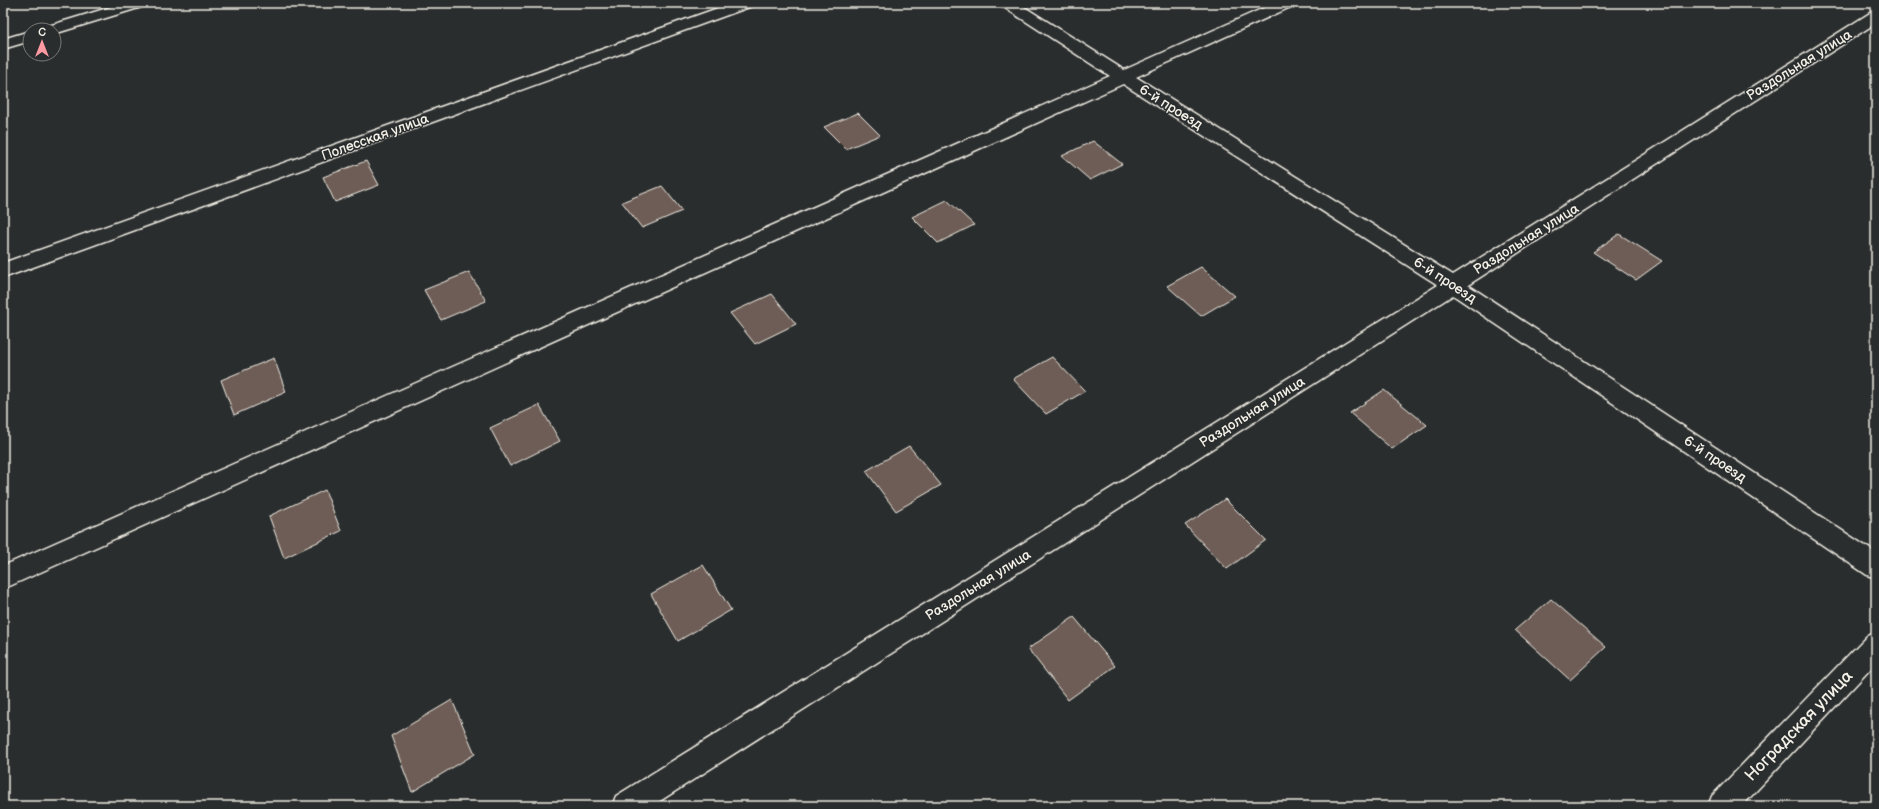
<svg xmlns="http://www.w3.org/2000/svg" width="1879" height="809" font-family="'Balsamiq Sans',sans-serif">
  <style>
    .building { fill: #6e5d56; stroke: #f4f1e8 }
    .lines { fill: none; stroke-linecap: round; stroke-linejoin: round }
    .street-casing { stroke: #f4f1e8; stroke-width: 3 }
    .street { fill: #2a2d2e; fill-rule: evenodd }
    .labels { text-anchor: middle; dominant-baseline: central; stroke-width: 3; stroke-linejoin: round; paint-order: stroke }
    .street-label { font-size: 14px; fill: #f4f1e8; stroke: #2a2d2e }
    .near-street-label { font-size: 17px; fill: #f4f1e8; stroke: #2a2d2e }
  </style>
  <rect width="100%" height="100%" fill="#2a2d2e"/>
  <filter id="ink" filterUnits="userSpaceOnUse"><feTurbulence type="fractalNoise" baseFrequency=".025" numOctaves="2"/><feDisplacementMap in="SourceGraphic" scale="8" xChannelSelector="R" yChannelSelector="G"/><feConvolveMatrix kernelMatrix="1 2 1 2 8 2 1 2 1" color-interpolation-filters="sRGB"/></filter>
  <g filter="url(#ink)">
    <path class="building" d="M858,113L880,135L846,149L824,127Z
      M1093,141L1122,164L1090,180L1062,156Z
      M366,161L379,185L335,202L323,177Z
      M662,186L682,211L642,228L622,202Z
      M947,200L974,225L938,243L912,217Z
      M1619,234L1662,261L1636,280L1593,252Z
      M1201,267L1235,296L1201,316L1167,286Z
      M469,272L486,301L441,320L424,290Z
      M772,294L796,324L755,344L730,313Z
      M1052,357L1085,391L1046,414L1013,379Z
      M274,358L286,392L234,415L221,380Z
      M1384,390L1427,425L1392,449L1350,413Z
      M539,405L560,441L510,466L490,428Z
      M909,446L941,485L896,511L866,471Z
      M325,490L341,531L284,558L269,516Z
      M1225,499L1266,540L1227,569L1185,525Z
      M703,565L731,610L678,641L651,594Z
      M1551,599L1606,647L1570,680L1515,630Z
      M1074,617L1115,666L1068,700L1028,649Z
      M452,700L475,754L412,792L391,736Z"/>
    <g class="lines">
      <g class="street-casing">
        <path id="street" d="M124,3H148L145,6L57,33L54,34V30H43L45,27Z
          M732,3H755L752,6L3,278V263Z
          M999,3H1018L1124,70L1275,3H1296L1293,6L1136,77L1453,275L1870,13L1876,11V23L1468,285L1876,553V578L1867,575L1453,295L652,806H612L616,796L1438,285L1123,84L3,589V566L1110,76L1002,6Z
          M30,31V41L3,49V39Z
          M1876,633V663L1742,806H1708L1712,796L1867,636Z"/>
      </g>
      <use href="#street" class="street"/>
    </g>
  </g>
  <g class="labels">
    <g class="street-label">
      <text transform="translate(1799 65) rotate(-32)">Раздольная улица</text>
      <text transform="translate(1171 107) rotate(32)">6-й проезд</text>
      <text transform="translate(375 137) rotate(-20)">Полесская улица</text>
      <text transform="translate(1526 239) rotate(-32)">Раздольная улица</text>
      <text transform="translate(1445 280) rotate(33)">6-й проезд</text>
      <text transform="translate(1252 412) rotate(-32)">Раздольная улица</text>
      <text transform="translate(1715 459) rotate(34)">6-й проезд</text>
      <text transform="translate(978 585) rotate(-32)">Раздольная улица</text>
    </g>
    <g class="near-street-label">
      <text transform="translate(1799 726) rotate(-46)">Ноградская улица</text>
    </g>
  </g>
  <rect width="1879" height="809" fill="none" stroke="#2a2d2e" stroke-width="16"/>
  <rect x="8" y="8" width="1863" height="793" fill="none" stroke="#f4f1e8" stroke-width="1.5" filter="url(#ink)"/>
  <g transform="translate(42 42)"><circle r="19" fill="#2a2d2e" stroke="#7b7b78"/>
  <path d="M0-3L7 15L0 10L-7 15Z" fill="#ff9aa2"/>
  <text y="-6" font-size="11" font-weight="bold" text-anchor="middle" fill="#f4f1e8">С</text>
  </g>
</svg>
